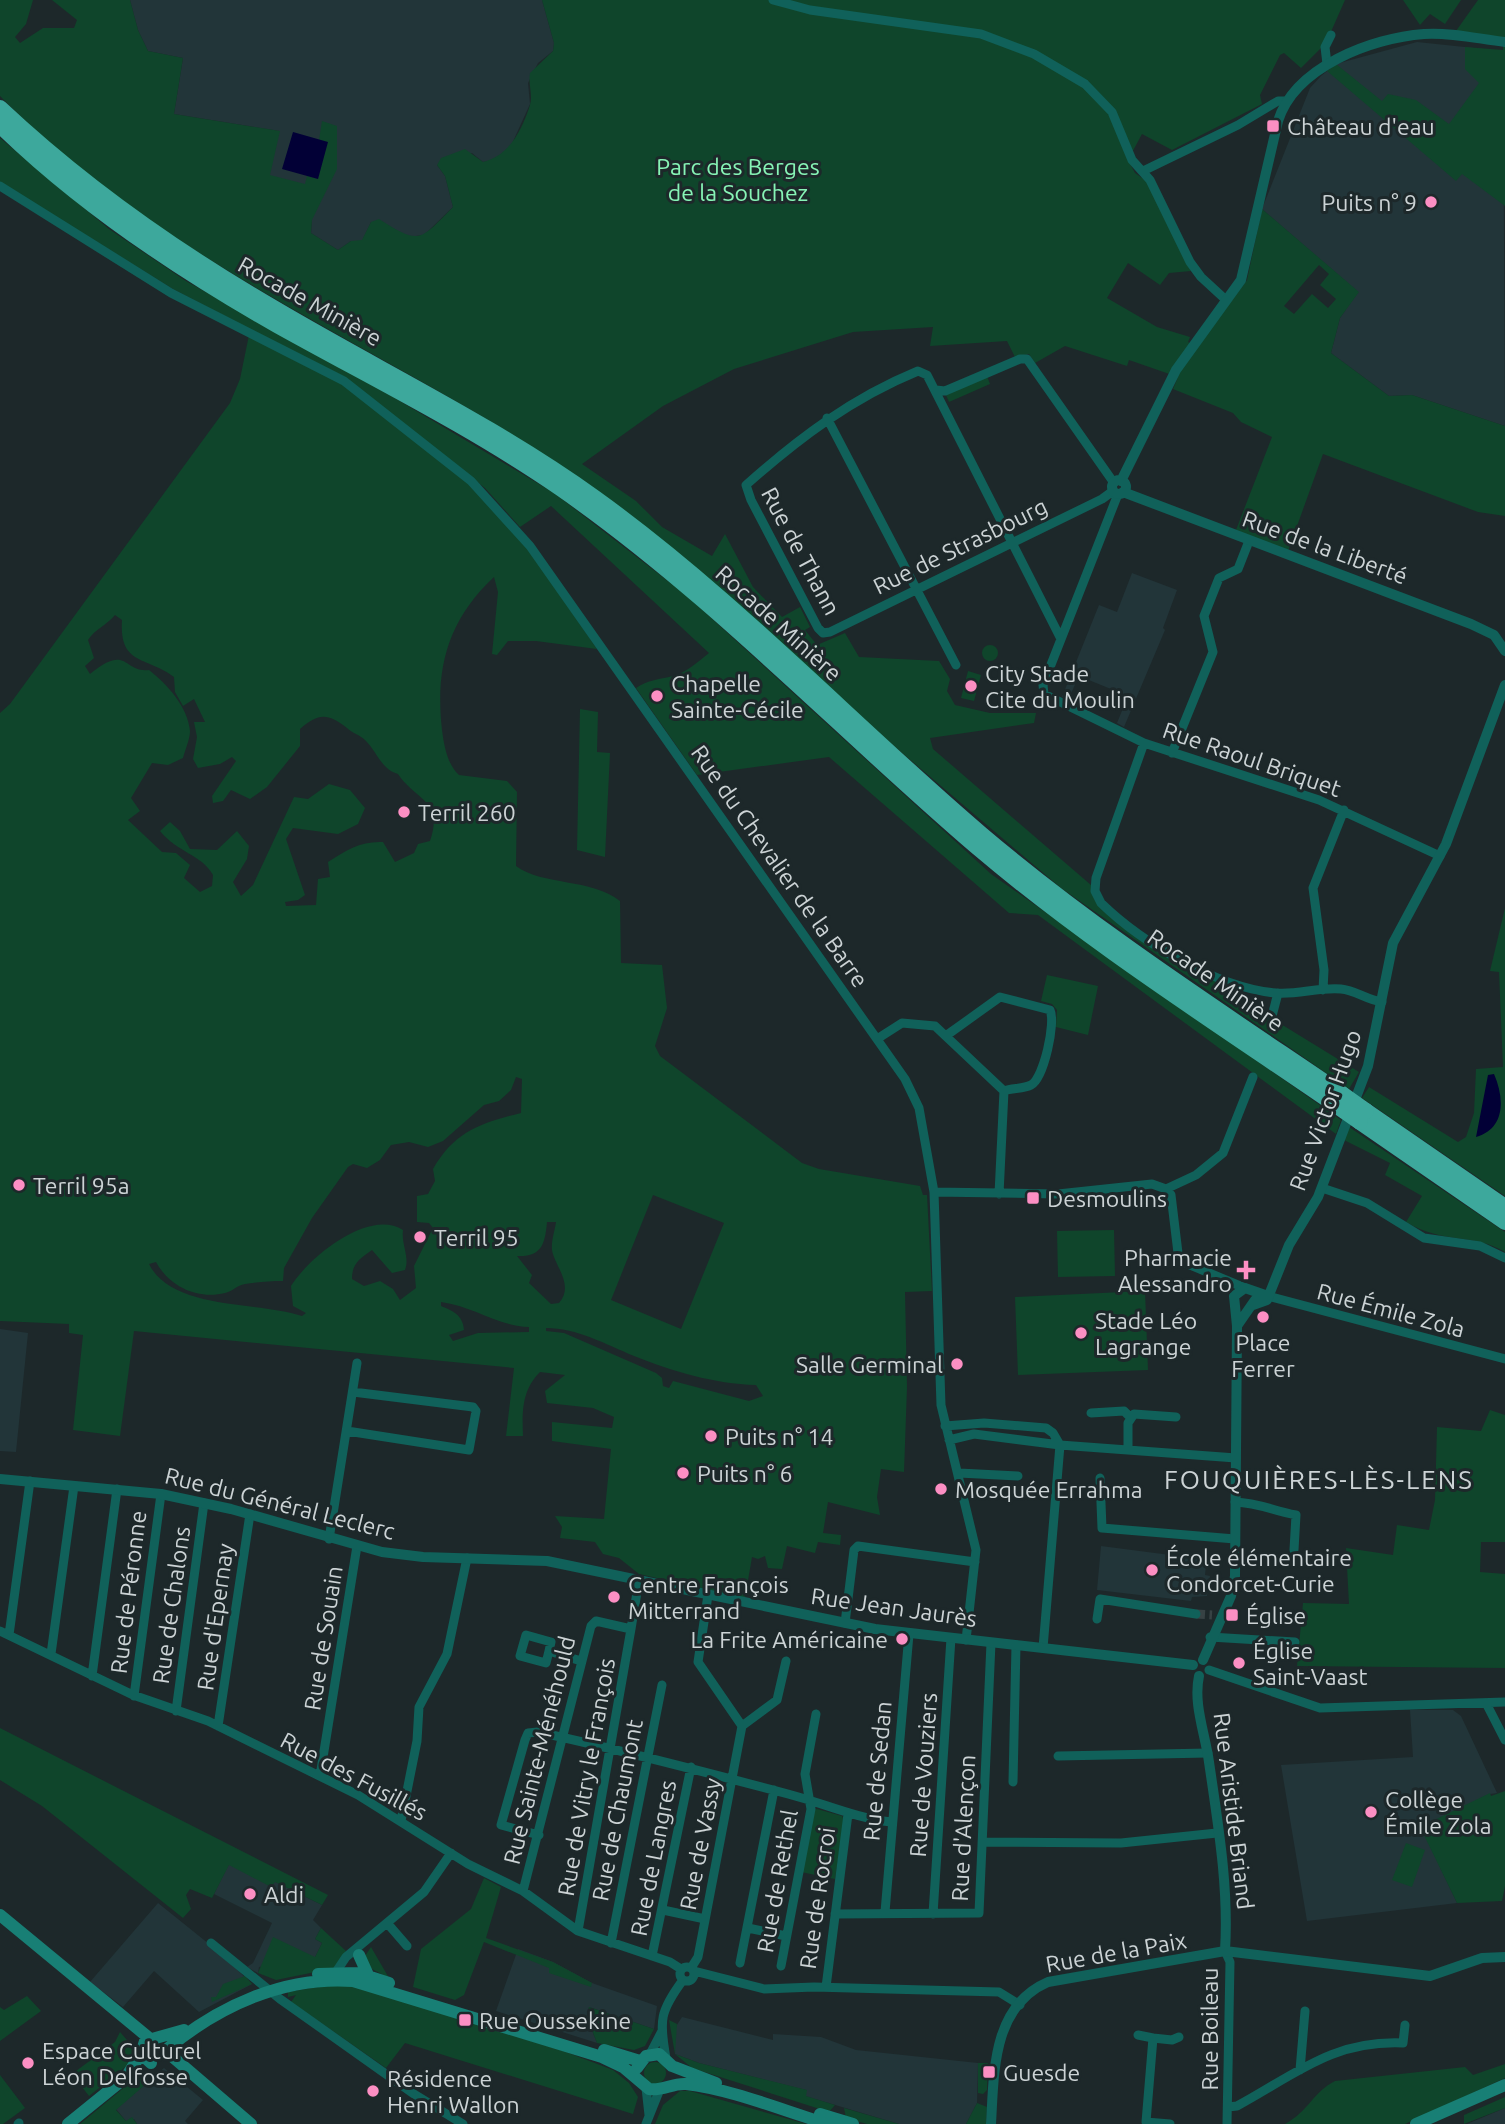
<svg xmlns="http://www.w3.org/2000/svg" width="1505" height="2124" font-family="Ubuntu,sans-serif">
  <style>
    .built { fill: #223539 }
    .green { fill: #0f452b; fill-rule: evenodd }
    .water { fill: #020036 }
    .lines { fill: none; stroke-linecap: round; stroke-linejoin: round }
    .minor-tunnel { stroke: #374244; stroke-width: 9; stroke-dasharray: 9 4.5; stroke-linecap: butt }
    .minor { stroke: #10615a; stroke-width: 9 }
    .tertiary { stroke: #10615a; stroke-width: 10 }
    .secondary { stroke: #187f75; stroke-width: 12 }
    .motorway { stroke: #3da89c; stroke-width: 16 }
    .motorway-bridge { stroke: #3da89c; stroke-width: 16 }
    .poi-dot { fill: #fc8fc3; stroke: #1d282a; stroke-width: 2.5 }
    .labels { text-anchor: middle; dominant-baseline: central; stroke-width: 6; stroke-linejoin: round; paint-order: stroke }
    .poi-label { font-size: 23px; fill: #ccd3d5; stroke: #1d282a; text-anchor: start }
    .park-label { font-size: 23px; fill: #87f4b6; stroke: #1d282a }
    .street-label { font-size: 23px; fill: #ccd3d5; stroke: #1d282a }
    .quarter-label { font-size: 26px; letter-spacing: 2px; fill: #ccd3d5; stroke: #1d282a }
  </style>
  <rect width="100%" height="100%" fill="#1d282a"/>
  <path class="built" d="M130,0H542L554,43L553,51L538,63L528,83L530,104L510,148L498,159L483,162L472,153L437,165L445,176L453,207L424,235L407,237L371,222L362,241H351L338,250L311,233L312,220L269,175L279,131L174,114L183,58L148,51L138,30Z
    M1417,42L1503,51L1505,426L1412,395L1389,396L1331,353L1340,318L1358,292L1262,209L1310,88L1321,76L1336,64Z
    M1132,573L1177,590L1163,628L1165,630L1124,727L1117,723L1128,696L1079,676L1068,700L1062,697L1099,605L1117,612Z
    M0,1329L28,1333L16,1452L0,1451Z
    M1101,1546L1201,1559L1200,1564L1206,1565L1205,1575L1210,1576L1207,1596L1192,1597L1191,1601L1097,1590Z
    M1410,1710H1453L1461,1716L1497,1793L1490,1794L1421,1827L1457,1903L1307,1921L1281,1765L1413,1757Z
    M231,1860L322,1905L313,1920L321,1928L315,1939L322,1943L315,1957L259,1967L258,1973L247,1967L253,1963L272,1923L214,1894Z
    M158,1903L214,1948L252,1984L199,2012L154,1971L123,2007L90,1982Z
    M518,1949L553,1962L592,1983L657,2006L654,2029L589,2007L587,2017L597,2043L496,2011Z
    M682,2017L773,2040V2034L821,2037L856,2050L978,2063L977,2103L966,2124H899L805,2096L806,2090L699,2063L675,2054V2028Z
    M164,2068L203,2100L185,2121L188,2124H137L134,2119L126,2121L116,2109Z
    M1505,2108V2124H1467Z"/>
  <path class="green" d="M0,0H33L26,24L15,37L20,43L43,28H74L77,20L52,0H130L138,30L148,51L183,58L174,114L280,131L270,175L305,184L307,176L318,179L327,142L319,140L322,121L337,126V169L312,220L311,233L338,250L351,241L362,240L371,222L379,219C421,246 420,240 453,207L445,176L437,165L441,158L465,149L483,162C509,156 522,130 530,105C533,95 528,84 530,73L553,51L554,43L542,0H1345L1326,43L1301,68L1284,53L1280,55L1260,95L1262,104L1172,150L1142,134L1128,160L1135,173L1148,182L1191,271L1169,273L1160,285L1128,263L1107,298L1157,327L1190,337L1188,342L1197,347L1247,280L1262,209L1359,292L1340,318L1331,353L1389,396L1412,395L1505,426V516L1478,512L1323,454L1288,551L1236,530L1272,437L1241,422L1233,413L1173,389L1178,377L1129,360L1127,366L1065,346L1035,363L1029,354L1015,357L1007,341L930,346L933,327L853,332L734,369L663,406L582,464L636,501L662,527L712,556L725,534L753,587L782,617L800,607L810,627L805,630L817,645L845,633L859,657L939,661L950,679L947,691L955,705L990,713H1036L1034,723L930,738L933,749L1091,885L1094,895L1192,970L1229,987L1276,1021L1359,1072L1349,1089L1061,888L574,474C383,346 163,263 0,96ZM1319,265L1329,274L1320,285L1336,299L1328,308L1312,294L1294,314L1284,306Z
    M1403,0H1461L1445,24L1430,14L1420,25Z
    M1478,0H1505V206L1462,174L1456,181L1327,71L1336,64L1382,101L1388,94L1416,100L1449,124L1479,83L1465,69V47L1503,50V46L1456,31Z
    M0,138L109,229L186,281L393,397L554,493L686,595L991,874L1341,1120L1336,1134L1038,915L1009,913L829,757L697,775L636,688C649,680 655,680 669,677C683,675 698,662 709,653L551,506L520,527L485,488L346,379L173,289L0,182Z
    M249,335L343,384L467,481L525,544L597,649L536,641H508L497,655L492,654L498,592L494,577C448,620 435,668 442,730C444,745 447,764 459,775L507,781L517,792L516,866C543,886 591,878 620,901L621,963L662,965L667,1008L655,1046L660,1056L802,1163L819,1169L920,1186L923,1195H927L932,1291L905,1292L907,1387L904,1472L881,1469L877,1497L880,1515L828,1502L823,1533L841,1535L840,1545L818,1542L815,1553L787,1546L782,1569L768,1568L765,1556L758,1559L752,1557L745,1598L639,1574L619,1558L603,1554L595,1542L560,1538L562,1527L555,1516L604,1519L611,1449L552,1441V1422L612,1428L614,1417L593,1408L547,1403L545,1391L565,1375L540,1372C522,1390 522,1411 523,1436H506L514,1368L134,1331L120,1436L73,1430L83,1335L69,1333V1324L0,1321V713L10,704L230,403L240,379ZM115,615L122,620C119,666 147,656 174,677L175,692L183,706L194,699L205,722H194L197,737L193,759L198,768L220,764L232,757L236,761L212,796L213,803L223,801L231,790L250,799L267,787L300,746V729C319,713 327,713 347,728C352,733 360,735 365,740C378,753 381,769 398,774C416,801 444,800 430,841L418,844L414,853L395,862L383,842C361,841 346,850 328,862L330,877L318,879L316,905L286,906L285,902L298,900L305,895L286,839L293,828L338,834L358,824L365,808L350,790L329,784L308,799L294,797L253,885L241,896L233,882L247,859L249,846L237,831L217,850L190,849L180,831L170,822L160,831C178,853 201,854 213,875L212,886L200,892L184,878L190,865L176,853L162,852L128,820L140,811L131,798L152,763L168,765L183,758C185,750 190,739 190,731C188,707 167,684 149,670C123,673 128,643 90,674L85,666L94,658L88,640C95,629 107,625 115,615ZM516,1077L522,1079L521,1113C481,1123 455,1131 433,1169L435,1181L428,1194L417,1196V1222L429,1223L433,1228L414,1266L416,1288L400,1300L393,1289L380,1281L364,1286L352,1279C352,1264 359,1259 372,1250L392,1273L405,1270C410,1257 401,1244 403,1230C369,1208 309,1257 291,1286L293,1306L306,1313L302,1316C255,1301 172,1310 149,1264L156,1262C169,1286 197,1300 225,1293C232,1292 237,1285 245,1284C257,1282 270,1281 283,1281L284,1268L312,1218L348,1167L353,1164L367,1168L380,1160L391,1145L409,1142L428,1147L443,1141L484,1105L499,1101L511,1090ZM653,1195L724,1223L681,1329L611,1300ZM547,1222H556C555,1230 551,1241 552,1250C554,1265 575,1285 559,1303L551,1304L529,1283L532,1275L517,1256C542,1257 545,1244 547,1222ZM441,1302C473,1306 497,1326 529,1327V1332L478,1333L453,1341L449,1335L464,1330C463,1315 453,1311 441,1306ZM546,1328C577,1328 605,1344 634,1356C672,1371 714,1384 756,1385L763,1396L749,1401L673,1381L669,1388L663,1386L662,1378L656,1373L564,1333L546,1331Z
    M987,376L990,384L949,402L946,395Z
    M982 653a8 8 0 1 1 16 0a8 8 0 1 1-16 0Z
    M968,671L981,675L974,701L961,698Z
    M580,709L598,712L597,752L610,753L605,857L577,850Z
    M1505,908V1196L1362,1098L1369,1087L1458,1142L1466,1137L1474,1113L1476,1069L1503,1067L1499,972L1490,971Z
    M1047,975L1098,986L1088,1035L1056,1027L1057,1010L1052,1004L1041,1001Z
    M1349,1127L1505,1232V1252C1474,1233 1442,1244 1406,1222L1422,1196L1385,1175L1390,1163L1344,1140Z
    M1114,1230L1115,1276L1058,1277L1057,1231Z
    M1145,1291L1148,1370L1018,1375L1015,1297Z
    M1490,1410L1505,1415V1542H1481L1480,1572L1505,1574V1668L1297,1666L1303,1603L1349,1604L1346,1548L1393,1555L1397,1525L1429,1530L1435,1500L1437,1427L1481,1431Z
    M0,1728L328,1895L322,1905L275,1882L271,1887L229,1865L212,1898L190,1889L186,1895L191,1909L183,1918L42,1806L0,1780Z
    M1505,1791V1886L1502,1901L1457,1903L1420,1827L1490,1793L1491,1796Z
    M817,1809L842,1816L844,1821L835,1879L801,1872L814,1810Z
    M1406,1843L1425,1850L1412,1887L1392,1880Z
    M484,1878L501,1887L486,1938L553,1962L592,1983L591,1987L549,1973V1968L484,1942L464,1995L455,2000L413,1987L421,1949L471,1909Z
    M321,1928L346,1951L335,1968L276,1980L258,1973L273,1937L315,1957L322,1943L315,1939Z
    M371,1947L389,1978L370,1968L365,1956Z
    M245,1976L252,1984L212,2002L211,1997H216L223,1984Z
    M331,1985L355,1986L566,2052L613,2070L629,2083L638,2097L633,2114L405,2043L386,2068L291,2002L296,1995L288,1997V1992Z
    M27,1996L41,2011L0,2041V2007L4,2010Z
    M589,2007L654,2029L645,2046L634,2050L597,2043L587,2017Z
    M669,2020L677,2024L675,2054L699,2063L807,2090L806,2096L835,2105L829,2112L692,2068L675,2054Z
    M120,2032L134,2048V2060L89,2096L72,2074L115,2042Z
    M644 2073a11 11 0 1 1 22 0a11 11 0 1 1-22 0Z
    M978,2063H988L987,2090L983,2094L978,2093Z
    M1505,2064V2078L1405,2124H1285C1309,2111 1313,2092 1335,2081L1465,2067L1473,2075Z
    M0,2075L25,2108L3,2124H0Z
    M138,2076L146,2084L116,2110L126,2121L132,2117L137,2124H80Z
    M680,2091H690L806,2124H655L663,2105Z
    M1505,2097V2108L1464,2124V2115Z
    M977,2103L987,2107L986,2124H966Z
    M844,2108L899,2124H867L846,2118Z"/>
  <path class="water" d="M293,132L328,142L318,179L282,169Z
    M1494,1074C1505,1099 1505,1129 1476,1137L1488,1075Z"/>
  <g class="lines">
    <path class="minor-tunnel" d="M1196,1614L1212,1615"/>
    <path class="minor" d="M773,0L810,10L981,34L1034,54L1085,84L1112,112L1132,160L1150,180L1190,262L1201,277L1226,300
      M1327,64L1325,47L1331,35
      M1143,171L1238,125L1278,101H1286
      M0,186L171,293L344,381L471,481L530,546L905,1079L919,1108L934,1192L941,1405L976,1550L966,1640
      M936,390L945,391L1020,359H1027L1114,483
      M827,418L956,665
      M1118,494L1043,685L1044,694L1144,743L1319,800L1440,856
      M1061,639L927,375L918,371C852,398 799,438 746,485L751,500L818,628L823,633L830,632L1102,499L1113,491
      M1144,743L1096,878L1095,891L1101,903C1142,943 1218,988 1276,993C1297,995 1319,987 1341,989C1355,990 1367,1000 1382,1002
      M1172,753L1213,652L1204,616L1219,578L1238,569L1249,541
      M1323,990L1324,970L1313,888L1344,810
      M1272,1016L1278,993
      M947,1035L1000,997L1050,1010C1056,1022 1044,1078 1031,1085C1024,1089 1012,1088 1004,1091
      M877,1039L902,1023L935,1026L1004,1091
      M1322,1188L1367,1203L1424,1238L1480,1246L1505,1258
      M1166,1189L1196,1175L1223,1153L1253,1077
      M934,1192L1058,1194L1152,1184L1166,1189L1171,1195L1178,1253L1183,1262L1245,1288
      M999,1194L1004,1091
      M1268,1296L1505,1359
      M1091,1413L1124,1411L1130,1417
      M945,1426L984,1423L1046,1428L1053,1433L1060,1445
      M347,1431L469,1450L476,1411L473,1407L353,1392
      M949,1440L974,1434L1060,1445L1236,1458
      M1128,1450V1423L1134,1414L1176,1417
      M959,1473L1018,1476
      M1100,1478L1102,1528L1235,1539
      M1235,1502C1260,1503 1273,1511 1296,1515L1294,1550
      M329,1539L357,1363
      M708,1595L698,1662L742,1726
      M1097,1619L1100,1599L1196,1614
      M845,1623L854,1550L858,1546L975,1562
      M0,1631L133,1695L208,1721L358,1795L468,1864L523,1891L578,1931L670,1962L681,1969
      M9,1635L30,1481
      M1210,1637L1295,1642
      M1043,1648L1060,1445
      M549,1651L546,1663L520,1656L526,1635L551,1642L549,1651L581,1661
      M51,1654L74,1486
      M1209,1670L1320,1708L1505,1702
      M92,1676L117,1489
      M134,1696L161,1494
      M1486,1703L1505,1740
      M176,1711L204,1503
      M218,1726L250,1514
      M742,1726L777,1700L786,1661
      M1058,1756L1208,1753
      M320,1776L357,1546
      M1013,1782L1016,1645
      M401,1821L417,1741L419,1707L447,1654L467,1558
      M539,1835L501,1825L525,1740L528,1733L538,1732C622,1750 705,1772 788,1794C823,1803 855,1818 891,1822
      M983,1842L1121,1843L1217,1833
      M523,1891L591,1626L596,1621L631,1629L639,1580
      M663,1910L705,1919
      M885,1912L909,1634
      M835,1914L979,1913L991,1643
      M933,1914L951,1638
      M388,1924L407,1946
      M748,1928L786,1936
      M578,1931L631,1629
      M211,1943L280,1999L414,2094L463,2124
      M611,1943L662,1685
      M1225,1951L1230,1962L1227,2124
      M652,1956L691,1767
      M740,1963L774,1790
      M781,1966L811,1809L805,1774L816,1714
      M680 1974a7 7 0 1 1 14 0a7 7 0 1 1-14 0Z
      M691,1968L698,1957L742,1726
      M694,1971L764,1989L814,1987L999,1992L1020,2005
      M336,1972L346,1957L424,1892L451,1853
      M826,1987L848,1814
      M1138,2035L1153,2038
      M650,2054L662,2031
      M666,2058C659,2020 660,2011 683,1980
      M1300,2070L1305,2011
      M646,2088L649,2115
      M1228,2107L1237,2106C1296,2074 1333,2040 1403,2043L1405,2025
      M18,2124L19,2123
      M646,2124L660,2089
      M1170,2124L1146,2122L1153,2038L1172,2040L1179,2037"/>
    <path class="tertiary" d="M1112 487a7 7 0 1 1 14 0a7 7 0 1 1-14 0Z
      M1121,481L1176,370L1241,280L1278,121C1295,67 1371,38 1424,34C1450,32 1479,39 1505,42
      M1123,492L1471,624L1494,635L1505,651
      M1253,1305L1267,1300L1289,1245L1318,1197L1368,1066L1393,943L1446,844L1505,685
      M1237,1326L1255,1300
      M0,1479L161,1494L231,1509L382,1552L423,1557L547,1561L875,1629L1193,1665
      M1203,1660L1231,1596L1235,1576L1237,1326L1234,1296L1245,1288L1268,1296
      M1199,1676C1193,1704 1205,1733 1209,1762C1218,1824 1229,1888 1225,1951
      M991,2124C994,2073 992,2006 1048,1982L1225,1951L1430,1976L1482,1958L1505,1957"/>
    <path class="secondary" d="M0,1915L149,2038
      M359,1955L368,1975
      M318,1974L358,1973L389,1983
      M167,2049C219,2006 284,1976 353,1981L602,2057L623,2067L649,2089C663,2091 672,2083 686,2084C731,2089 784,2111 828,2124
      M604,2050L640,2061
      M167,2052L251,2124
      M151,2063L141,2054L145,2041L184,2030
      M637,2068L646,2056L659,2054L672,2066L716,2083
      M820,2114L853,2124
      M68,2124L126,2077L141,2054
      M1416,2124L1505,2085"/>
    <path class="motorway" d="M0,108C85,188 177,252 277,310C384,373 495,426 595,498C734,598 852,724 981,834C1094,930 1220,1011 1342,1094
      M0,125C82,205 178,269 277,325C372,378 470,426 560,488C711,593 838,728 977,847C1090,943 1215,1022 1337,1106
      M1366,1111L1505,1207
      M1360,1122L1505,1222"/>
    <path class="motorway-bridge" d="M1342,1094L1366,1111
      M1337,1106L1360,1122"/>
  </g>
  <g class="poi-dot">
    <rect x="1266" y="119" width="14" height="14" rx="3.5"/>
    <circle cx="1431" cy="202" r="7"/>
    <circle cx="971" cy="686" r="7"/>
    <circle cx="657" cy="696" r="7"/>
    <circle cx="404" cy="812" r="7"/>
    <circle cx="19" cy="1185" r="7"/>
    <rect x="1026" y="1191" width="14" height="14" rx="3.5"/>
    <circle cx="420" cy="1237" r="7"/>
    <path d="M1242.5 1259.5h7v7h7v7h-7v7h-7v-7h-7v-7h7z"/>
    <circle cx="1263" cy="1317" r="7"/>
    <circle cx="1081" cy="1333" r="7"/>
    <circle cx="957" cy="1364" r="7"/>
    <circle cx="711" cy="1436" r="7"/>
    <circle cx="683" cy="1473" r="7"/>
    <circle cx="941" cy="1489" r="7"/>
    <circle cx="1152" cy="1570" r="7"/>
    <circle cx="614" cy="1597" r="7"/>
    <rect x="1225" y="1608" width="14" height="14" rx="3.5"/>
    <circle cx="902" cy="1639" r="7"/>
    <circle cx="1239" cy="1663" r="7"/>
    <circle cx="1371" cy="1812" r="7"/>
    <circle cx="250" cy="1894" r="7"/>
    <rect x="458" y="2013" width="14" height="14" rx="3.5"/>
    <circle cx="28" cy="2063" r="7"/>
    <rect x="982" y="2065" width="14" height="14" rx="3.5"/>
    <circle cx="373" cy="2091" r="7"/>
  </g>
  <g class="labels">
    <g class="poi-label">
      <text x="1287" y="126">Château d'eau</text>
      <text x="1417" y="202" text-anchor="end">Puits n° 9</text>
      <text x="985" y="673">City Stade<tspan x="985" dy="26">Cite du Moulin</tspan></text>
      <text x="671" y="683">Chapelle<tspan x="671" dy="26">Sainte-Cécile</tspan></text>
      <text x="418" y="812">Terril 260</text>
      <text x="33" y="1185">Terril 95a</text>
      <text x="1047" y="1198">Desmoulins</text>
      <text x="434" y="1237">Terril 95</text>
      <text x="1232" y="1257" text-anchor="end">Pharmacie<tspan x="1232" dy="26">Alessandro</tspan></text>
      <text x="1095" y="1320">Stade Léo<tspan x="1095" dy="26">Lagrange</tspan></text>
      <text x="1263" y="1342" text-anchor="middle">Place<tspan x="1263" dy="26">Ferrer</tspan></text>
      <text x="943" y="1364" text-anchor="end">Salle Germinal</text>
      <text x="725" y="1436">Puits n° 14</text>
      <text x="697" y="1473">Puits n° 6</text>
      <text x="955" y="1489">Mosquée Errahma</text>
      <text x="1166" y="1557">École élémentaire<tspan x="1166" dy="26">Condorcet-Curie</tspan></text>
      <text x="628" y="1584">Centre François<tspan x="628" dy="26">Mitterrand</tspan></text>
      <text x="1246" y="1615">Église</text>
      <text x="888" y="1639" text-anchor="end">La Frite Américaine</text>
      <text x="1253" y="1650">Église<tspan x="1253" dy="26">Saint-Vaast</tspan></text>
      <text x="1385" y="1799">Collège<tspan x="1385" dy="26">Émile Zola</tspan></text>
      <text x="264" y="1894">Aldi</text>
      <text x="479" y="2020">Rue Oussekine</text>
      <text x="42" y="2050">Espace Culturel<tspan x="42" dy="26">Léon Delfosse</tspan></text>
      <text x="1003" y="2072">Guesde</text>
      <text x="387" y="2078">Résidence<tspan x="387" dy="26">Henri Wallon</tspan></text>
    </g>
    <g class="park-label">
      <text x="738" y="166">Parc des Berges<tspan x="738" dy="26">de la Souchez</tspan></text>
    </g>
    <g class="street-label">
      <text transform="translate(310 301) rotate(29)">Rocade Minière</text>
      <text transform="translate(960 546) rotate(-26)">Rue de Strasbourg</text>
      <text transform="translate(1325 547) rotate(20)">Rue de la Liberté</text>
      <text transform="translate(801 551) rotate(62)">Rue de Thann</text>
      <text transform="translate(779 623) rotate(42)">Rocade Minière</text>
      <text transform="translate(1252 759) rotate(19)">Rue Raoul Briquet</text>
      <text transform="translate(780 866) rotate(55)">Rue du Chevalier de la Barre</text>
      <text transform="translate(1216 980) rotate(35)">Rocade Minière</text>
      <text transform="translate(1325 1110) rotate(-70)">Rue Victor Hugo</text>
      <text transform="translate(1391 1310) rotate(15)">Rue Émile Zola</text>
      <text transform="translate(280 1503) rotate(14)">Rue du Général Leclerc</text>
      <text transform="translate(128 1592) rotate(-83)">Rue de Péronne</text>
      <text transform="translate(171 1605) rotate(-82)">Rue de Chalons</text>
      <text transform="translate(894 1607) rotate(8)">Rue Jean Jaurès</text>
      <text transform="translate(215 1617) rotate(-82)">Rue d'Epernay</text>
      <text transform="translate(323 1638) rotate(-81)">Rue de Souain</text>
      <text transform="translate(539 1750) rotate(-76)">Rue Sainte-Ménéhould</text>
      <text transform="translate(877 1771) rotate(-85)">Rue de Sedan</text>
      <text transform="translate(923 1775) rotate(-86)">Rue de Vouziers</text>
      <text transform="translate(354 1776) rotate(28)">Rue des Fusillés</text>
      <text transform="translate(586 1777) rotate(-80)">Rue de Vitry le François</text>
      <text transform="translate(617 1810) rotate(-79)">Rue de Chaumont</text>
      <text transform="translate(1234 1811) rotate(83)">Rue Aristide Briand</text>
      <text transform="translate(963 1828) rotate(-87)">Rue d'Alençon</text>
      <text transform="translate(700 1844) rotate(-79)">Rue de Vassy</text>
      <text transform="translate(653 1858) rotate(-79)">Rue de Langres</text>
      <text transform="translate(777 1881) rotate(-80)">Rue de Rethel</text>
      <text transform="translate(817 1898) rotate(-82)">Rue de Rocroi</text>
      <text transform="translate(1116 1952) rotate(-10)">Rue de la Paix</text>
      <text transform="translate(1209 2029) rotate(-90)">Rue Boileau</text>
    </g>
    <g class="quarter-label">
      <text x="1319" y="1479">FOUQUIÈRES-LÈS-LENS</text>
    </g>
  </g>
</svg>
